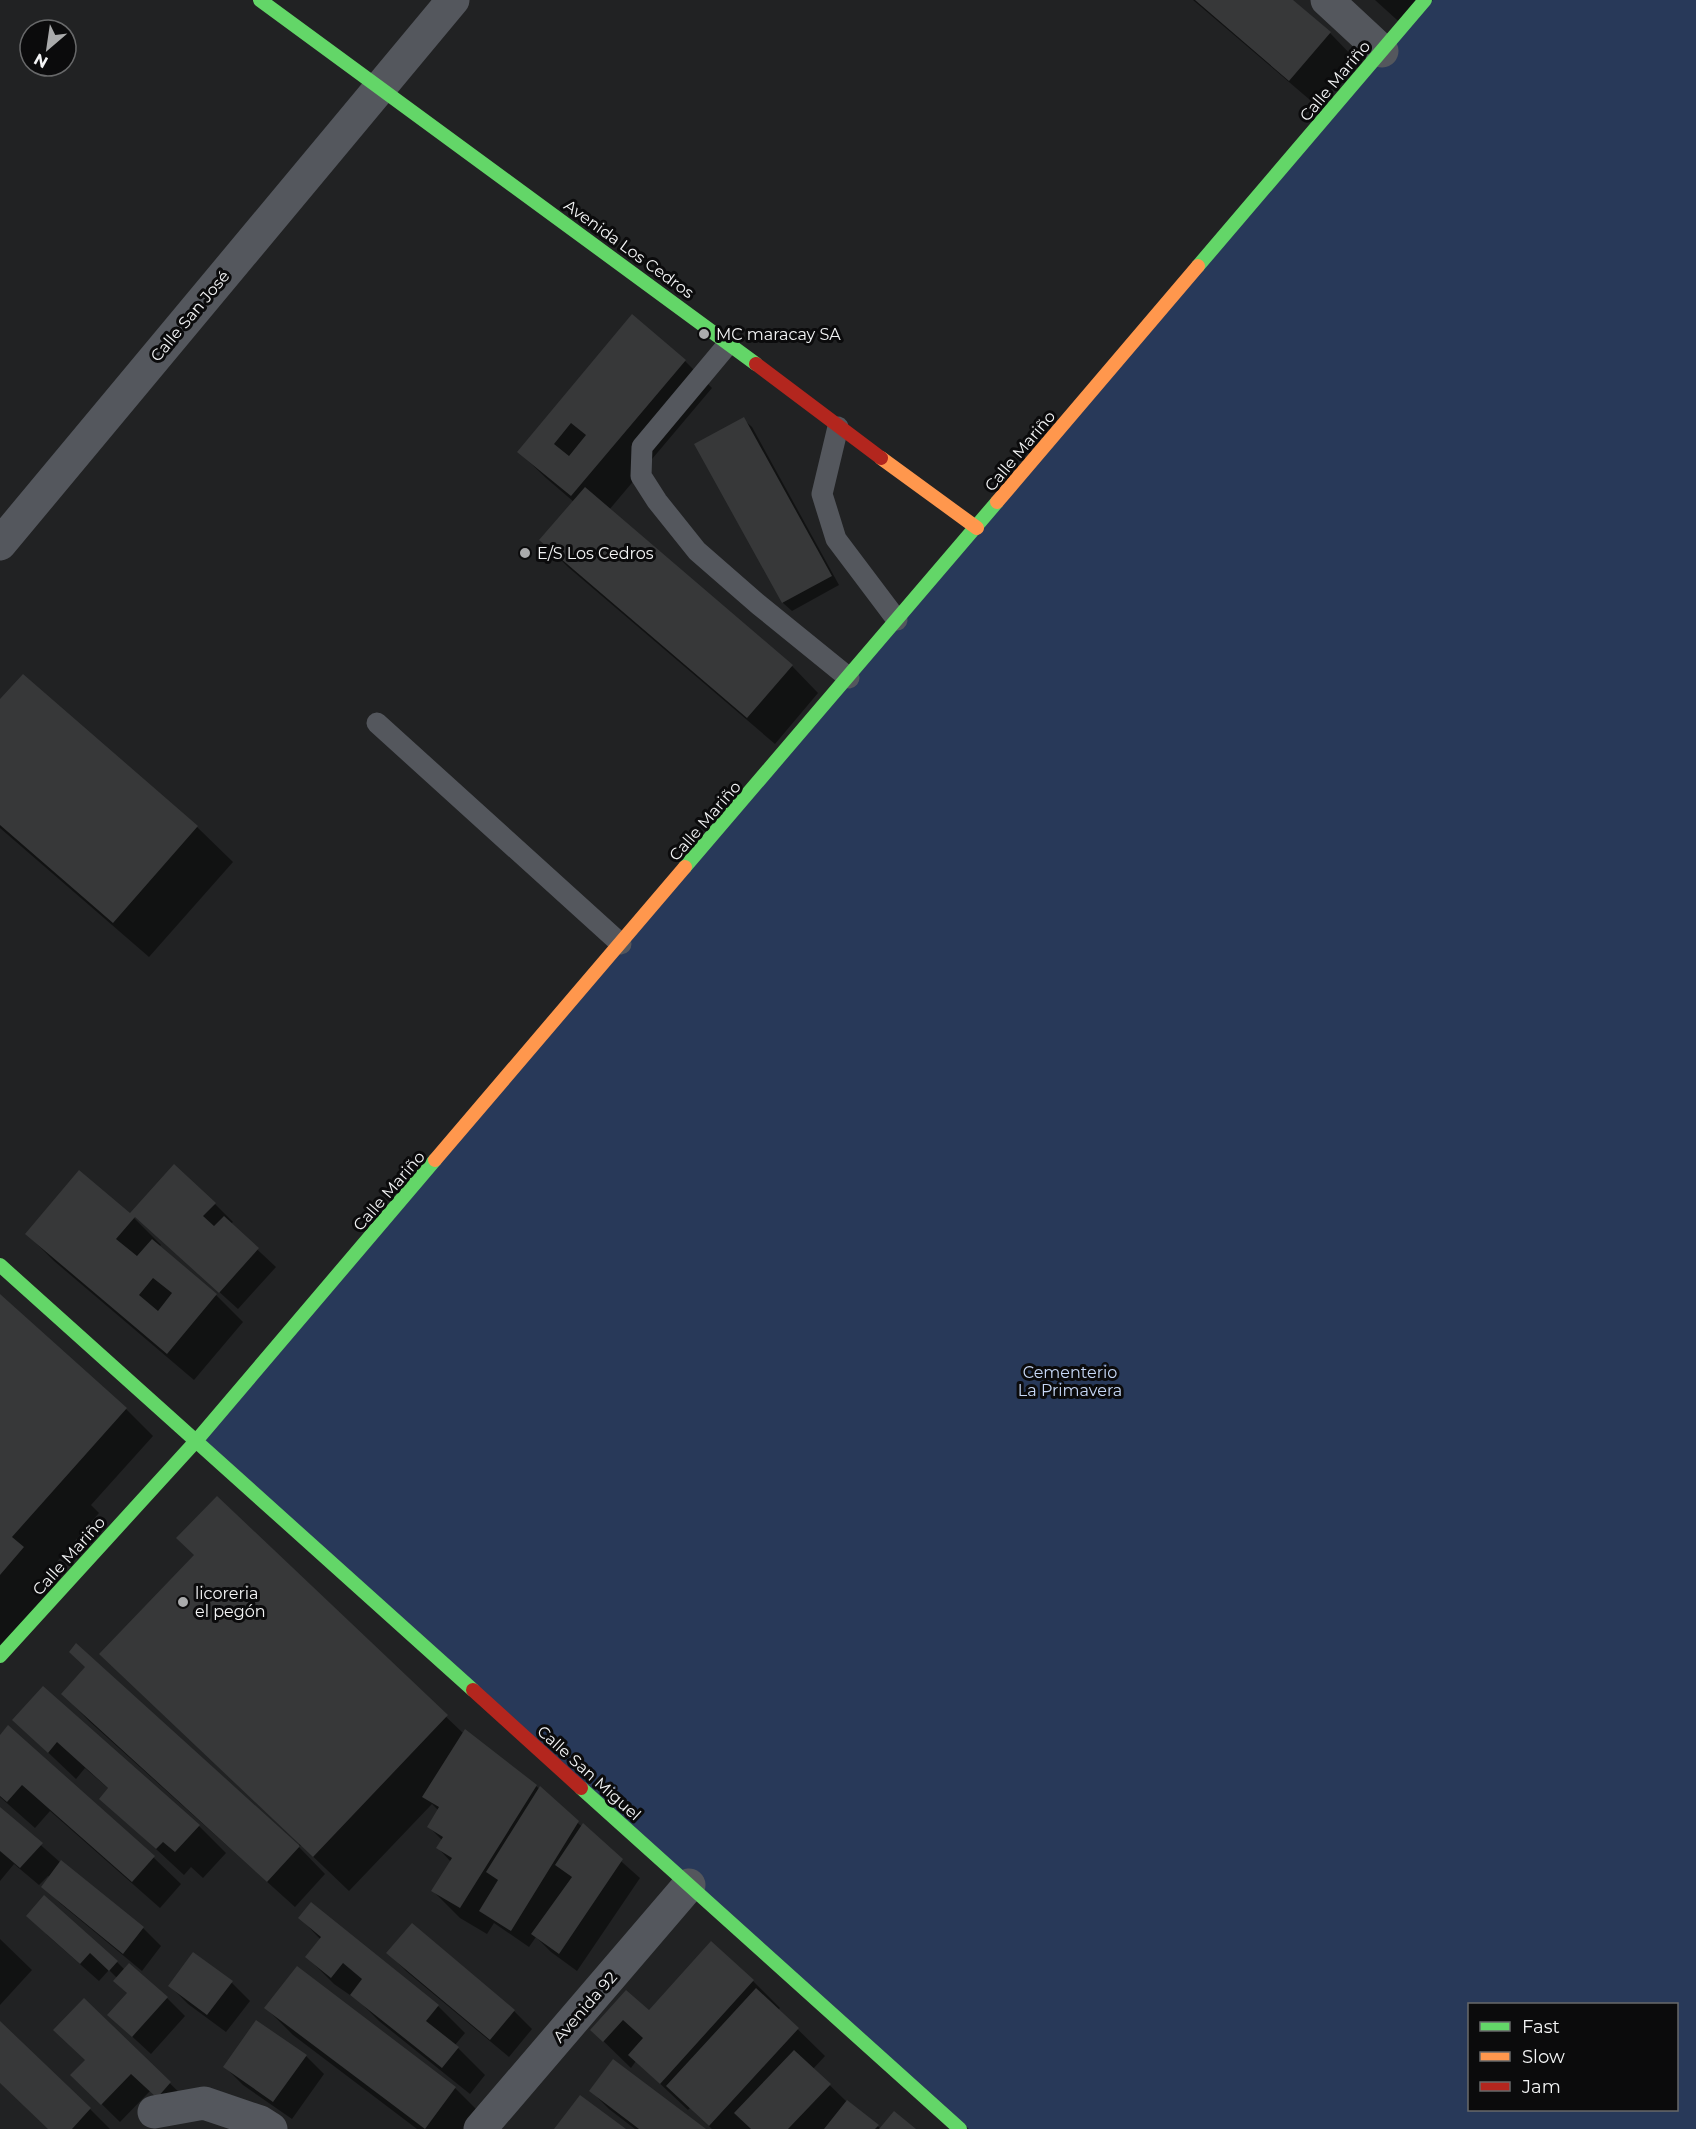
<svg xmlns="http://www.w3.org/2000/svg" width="1696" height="2129" font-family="Montserrat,sans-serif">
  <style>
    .green { fill: #283959; fill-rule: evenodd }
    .shadow { fill: #0007 }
    .building { fill: #373839; fill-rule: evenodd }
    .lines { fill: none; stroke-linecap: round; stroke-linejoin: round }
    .lane { stroke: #54575d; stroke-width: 21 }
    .street { stroke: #54575d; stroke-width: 33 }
    .fast { stroke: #63d668; stroke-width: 14 }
    .slow { stroke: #ff974d; stroke-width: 14 }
    .jam { stroke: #b3261e; stroke-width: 14 }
    .poi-dot { fill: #aaabac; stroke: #0b0b0c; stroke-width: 2 }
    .labels { text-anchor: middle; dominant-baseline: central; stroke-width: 6; stroke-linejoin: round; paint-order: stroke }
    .street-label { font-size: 16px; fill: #f4f5f6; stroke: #0b0b0c }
    .poi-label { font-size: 16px; fill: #f4f5f6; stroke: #0b0b0c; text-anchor: start }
    .park-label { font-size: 16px; fill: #c7d8f6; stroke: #0b0b0c }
  </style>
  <rect width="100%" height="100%" fill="#212223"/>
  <path class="green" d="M1425,0H1696V2129H969L196,1441ZM1470,2004H1676V2110H1470Z"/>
  <path class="shadow" d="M1193,0H1291L1330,33L1356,60L1317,106Z
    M1375,0H1433L1407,29Z
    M632,317L685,361L712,388L609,510L792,666L818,693L775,744L568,567L541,540L574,502L546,478L519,452Z
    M743,419L752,427L839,585L792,611L783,603L696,445Z
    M23,676L197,827L233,862L149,957L0,828V702Z
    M215,1204L233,1222L230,1224L276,1267L238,1309L151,1230Z
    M134,1218L161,1245L159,1247L216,1295L243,1322L194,1380L54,1261L27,1234Z
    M0,1296L126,1409L153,1436L91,1505L99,1513L48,1572L58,1583L0,1651Z
    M217,1498L464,1734L536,1786L640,1878L577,1971L551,1952L536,1937L529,1947L494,1923L487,1934L460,1918L433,1891L451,1862L438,1848L442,1840L429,1827L439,1811L432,1804L349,1891L301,1845L299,1847L325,1874L295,1907L89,1721L63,1694L298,1846L300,1844L196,1555Z
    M43,1688L199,1826L226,1853L203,1878L191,1867L184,1875L101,1798L109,1789L85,1768L76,1779L14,1720Z
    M9,1728L154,1858L181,1884L160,1908L50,1811L35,1828L0,1797V1737Z
    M0,1809L61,1863L62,1862L143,1928L161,1946L142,1971L61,1904L43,1886L50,1877L48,1876L39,1885L14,1864L0,1881Z
    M300,1918L438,2006L465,2033L455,2045L485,2075L470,2094L379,2021L360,2002L334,1984L307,1957L321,1940Z
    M46,1934L117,1962L125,1970L167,1998L185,2016L151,2054L109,2015L128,1994L117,1978L109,1970L99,1981Z
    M0,1939L32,1970L0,2005Z
    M711,1943L753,1981L780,2008L778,2010L825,2056L813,2069L847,2102L881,2129H712L690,2108L688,2110L636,2061L631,2068L592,2030L626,1992L649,2012Z
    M388,1953L514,2011L532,2029L509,2057L406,1971Z
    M297,1968L455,2088L482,2115L472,2129H417L293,2035L266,2008Z
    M232,1983L250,2001L226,2032L188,2004L170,1986Z
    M84,2000L188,2101L176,2115L150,2091L120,2122L72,2075L86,2061Z
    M0,2023L90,2109L110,2129H49L0,2082Z
    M306,2056L324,2074L292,2119L243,2085L225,2067Z
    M591,2091L704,2129H635L609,2109Z"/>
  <path class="building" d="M1195,0H1293L1331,32L1289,81Z
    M632,314L686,360L571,496L517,452ZM571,423L586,435L569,456L554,444Z
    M744,417L832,576L782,603L694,444Z
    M585,487L793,665L747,718L539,540Z
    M23,674L198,826L113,923L0,825V699Z
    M174,1164L216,1203L203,1216L214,1226L224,1216L259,1248L219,1293L135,1217L116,1239L137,1256L152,1239L217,1294L167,1354L25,1234L79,1170L130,1213ZM153,1278L172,1293L158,1311L139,1295Z
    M0,1294L127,1408L12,1537L24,1547L0,1575Z
    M217,1496L448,1715L313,1857L99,1654L194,1555L176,1538Z
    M76,1643L300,1846L267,1882L61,1694L85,1667L69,1652Z
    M43,1686L200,1825L175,1852L163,1842L156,1849L99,1799L108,1788L57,1742L48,1753L12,1720Z
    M8,1725L155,1856L132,1882L22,1785L7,1802L0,1796V1735Z
    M465,1729L537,1785L460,1908L431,1891L452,1858L436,1848L443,1837L427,1827L439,1807L422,1797Z
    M540,1786L579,1821L511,1931L479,1911L498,1880L486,1872Z
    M0,1807L43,1843L20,1868L0,1851Z
    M583,1823L623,1859L559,1954L531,1934L572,1877L555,1865Z
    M61,1860L144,1927L123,1954L41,1887Z
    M44,1895L118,1961L109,1971L90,1953L80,1964L26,1916Z
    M311,1902L439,2005L426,2021L459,2047L442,2068L350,1995L362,1979L343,1963L331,1978L305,1957L321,1937L298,1918Z
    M412,1923L515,2010L490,2040L386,1953Z
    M711,1941L754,1980L660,2084L628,2055L643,2038L623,2020L603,2042L590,2030L626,1990L649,2010Z
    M193,1952L233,1981L207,2015L168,1986Z
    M129,1963L168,1997L132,2037L107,2015L127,1993L113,1981Z
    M297,1966L456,2087L425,2129L264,2008Z
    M756,1988L799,2028L709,2126L666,2086Z
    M84,1998L171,2082L157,2098L131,2074L101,2105L70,2075L85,2060L53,2030Z
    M256,2020L307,2055L273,2102L223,2067Z
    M0,2021L91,2108L72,2129H48L0,2083Z
    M794,2050L831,2084L788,2129H751L734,2113Z
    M613,2059L706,2129H639L589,2091Z
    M580,2095L626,2129H554Z
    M847,2100L879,2125L875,2129H824Z
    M894,2111L916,2129H879Z"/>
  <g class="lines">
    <path class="lane" d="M729,343L642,447L641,476L657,501L697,551L759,605L849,678
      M838,427L822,494L836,539L897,620
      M377,723L621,944"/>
    <path class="street" d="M1327,0L1382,51
      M0,544L453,0
      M154,2112L204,2103L260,2122L271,2129
      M480,2129L689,1885"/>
    <path class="fast" d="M260,0L756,364
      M1198,266L1425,0
      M685,867L997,502
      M0,1265L473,1690
      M0,1656L196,1441L435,1160
      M581,1788L960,2129"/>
    <path class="slow" d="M881,458L977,528
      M997,502L1198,266
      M435,1160L685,867"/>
    <path class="jam" d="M756,364L881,458
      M473,1690L581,1788"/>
  </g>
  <g class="poi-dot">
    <circle cx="704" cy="334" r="6"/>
    <circle cx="525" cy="553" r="6"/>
    <circle cx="183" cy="1602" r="6"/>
  </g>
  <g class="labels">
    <g class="street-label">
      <text transform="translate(1335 81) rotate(-50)">Calle Mariño</text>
      <text transform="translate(629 249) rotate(36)">Avenida Los Cedros</text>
      <text transform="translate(190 316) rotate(-50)">Calle San José</text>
      <text transform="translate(1020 451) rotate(-50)">Calle Mariño</text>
      <text transform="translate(705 821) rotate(-49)">Calle Mariño</text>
      <text transform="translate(389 1191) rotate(-49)">Calle Mariño</text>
      <text transform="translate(69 1556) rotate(-48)">Calle Mariño</text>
      <text transform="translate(589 1773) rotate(42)">Calle San Miguel</text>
      <text transform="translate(585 2007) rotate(-49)">Avenida 92</text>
    </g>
    <g class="poi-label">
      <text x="716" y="334">MC maracay SA</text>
      <text x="537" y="553">E/S Los Cedros</text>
      <text x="195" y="1593">licoreria<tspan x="195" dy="18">el pegón</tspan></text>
    </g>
    <g class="park-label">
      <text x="1070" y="1372">Cementerio<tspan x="1070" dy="18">La Primavera</tspan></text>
    </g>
  </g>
  <rect x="1468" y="2003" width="210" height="108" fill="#0b0b0c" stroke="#68696a" stroke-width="1.5"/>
  <rect x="1480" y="2022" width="30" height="9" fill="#63d668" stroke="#68696a" stroke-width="1.5"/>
  <text x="1522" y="2033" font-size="18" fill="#f4f5f6">Fast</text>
  <rect x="1480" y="2052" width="30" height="9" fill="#ff974d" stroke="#68696a" stroke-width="1.5"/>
  <text x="1522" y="2063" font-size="18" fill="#f4f5f6">Slow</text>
  <rect x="1480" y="2082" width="30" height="9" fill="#b3261e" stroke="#68696a" stroke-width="1.5"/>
  <text x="1522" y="2093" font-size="18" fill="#f4f5f6">Jam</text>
  <g transform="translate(48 48) rotate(209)"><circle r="28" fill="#0b0b0c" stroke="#68696a" stroke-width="1.5"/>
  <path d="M0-4.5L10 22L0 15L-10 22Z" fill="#aaabac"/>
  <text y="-9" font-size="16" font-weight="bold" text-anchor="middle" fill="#f4f5f6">N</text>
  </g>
</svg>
